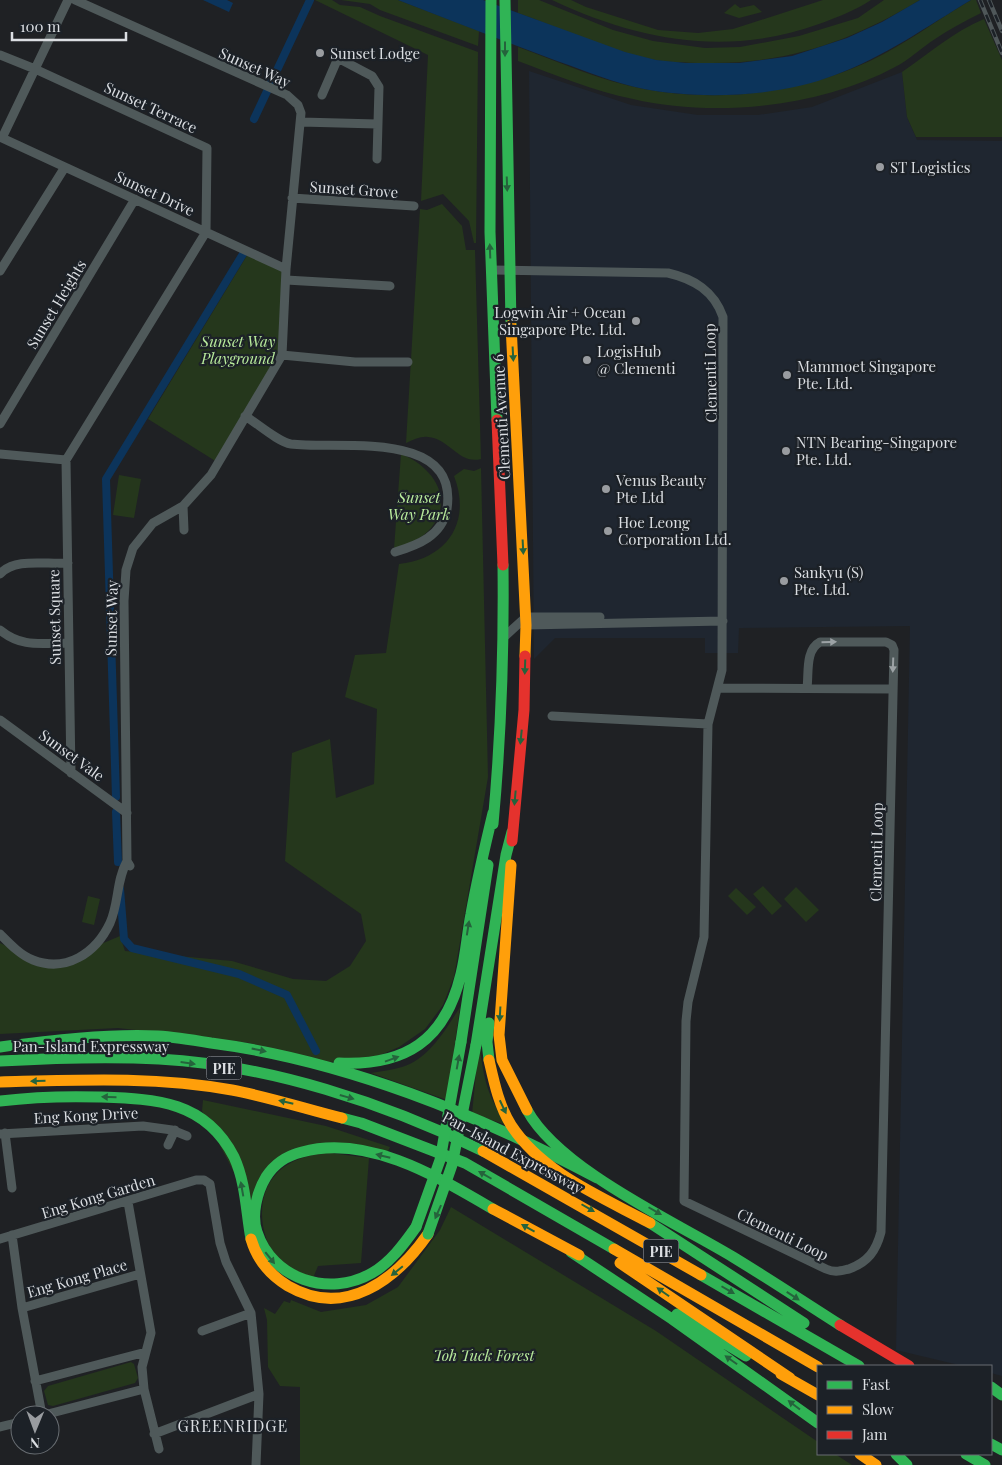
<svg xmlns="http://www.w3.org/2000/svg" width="1002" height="1465" font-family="'Playfair Display',serif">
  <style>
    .built { fill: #1f2630 }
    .green { fill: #25371c }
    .water { fill: #0c345b }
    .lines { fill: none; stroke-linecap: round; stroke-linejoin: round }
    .canal { stroke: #0c345b; stroke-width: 8 }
    .street { stroke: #4f595a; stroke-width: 9 }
    .fast { stroke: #30b455; stroke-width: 11 }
    .slow { stroke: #ff9f0a; stroke-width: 11 }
    .jam { stroke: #e5322d; stroke-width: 11 }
    .rail-casing { stroke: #4f5759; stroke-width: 4.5 }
    .rail { stroke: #1c2127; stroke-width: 2.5; stroke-dasharray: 8; stroke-linecap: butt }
    .fast-bridge { stroke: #30b455; stroke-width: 11 }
    .slow-bridge { stroke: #ff9f0a; stroke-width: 11 }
    .oneway { fill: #25633c }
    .oneway2 { fill: #9ca2a5 }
    .poi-dot { fill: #999ca0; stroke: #1c2127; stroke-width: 2 }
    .labels { text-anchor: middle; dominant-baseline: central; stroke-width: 4.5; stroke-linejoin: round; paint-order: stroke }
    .shield { fill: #1c2127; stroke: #a2a5aa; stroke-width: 1 }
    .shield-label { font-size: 14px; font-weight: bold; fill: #dbdee2 }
    .poi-label { font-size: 15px; fill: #dbdee2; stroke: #1c2127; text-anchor: start }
    .street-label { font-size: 15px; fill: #dbdee2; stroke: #1c2127 }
    .park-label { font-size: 15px; font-style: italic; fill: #b8eb9c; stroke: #1c2127 }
    .neighbourhood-label { font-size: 16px; letter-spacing: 1px; fill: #dbdee2; stroke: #1c2127 }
  </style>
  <rect width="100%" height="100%" fill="#1f2124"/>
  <path class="built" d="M529,71L631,105L698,115H758L812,107L902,72L907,117L917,140L1002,141L1000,844L1002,1376L991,1373V1366H963L896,1350L910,626L739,628L738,653H705V638H555L534,659Z"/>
  <path class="green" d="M315,0H332L340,5L360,7L380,16L478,52L476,243H474L469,221L443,194L421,201L428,55Z
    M341,0H398L479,31L478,46L380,10L370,4Z
    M518,0H539L613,30L653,41L705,48L740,47L799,36L858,18L884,0H920C853,40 791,63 712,63C693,63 673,63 655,60C608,51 563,29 518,13Z
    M552,0H571L586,7L658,30L698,33L733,29L823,0H871C854,11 838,17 819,24C727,57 639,41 552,0Z
    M971,0H976L981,13C965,21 950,29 935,39C921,48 909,60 895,67C821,107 715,118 633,99C594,91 555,75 518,61V47C559,62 601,81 644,89C719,103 801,93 870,61C906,44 937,20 971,0Z
    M735,4L740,8L754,5L762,12L739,18L724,13Z
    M984,19L1002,60V137H916L907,117L902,72C930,53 953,32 984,19Z
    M442,204L462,226L466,250H475L481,459C459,465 449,438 428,437C421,436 413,440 406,443L420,209L427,210Z
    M249,252L286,269L282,355L217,462L148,419Z
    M401,454C430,465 456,497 431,528C422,539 408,544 394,549Z
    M481,468L488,777L454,977L443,1005L425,1029L399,1047L369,1060L327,1062L249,1043L118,1028L0,1034V943L49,966L120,936L125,951L232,961L293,979L326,981L350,966L366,941L361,914L285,861L292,753L330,739L336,798L374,784L377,709L345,697L355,655L386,653L399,564C447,559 472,522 454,476L464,469L474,471Z
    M119,475L141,479L134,518L113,515Z
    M763,886L782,906L772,915L753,894Z
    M796,887L819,910L806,922L784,899Z
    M736,888L756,907L747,915L728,896Z
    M88,896L100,899L94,925L82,922Z
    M460,1007L447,1100L371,1073C381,1071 392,1070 402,1067C429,1059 446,1029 460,1007Z
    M479,1042C484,1079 486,1094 507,1125L472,1114Z
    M203,1100L326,1126L390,1147L387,1153L294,1148L250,1203L202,1111Z
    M323,1152L369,1158L361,1263L318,1266L313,1278C303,1273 286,1268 279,1260C258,1237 255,1194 278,1172C290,1160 307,1156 323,1152Z
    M451,1207L656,1331L818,1442V1454H835L852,1465H300V1387L280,1386L268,1367L267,1320L264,1308L275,1314L284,1301L290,1303L291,1300L321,1312L366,1305L398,1287L440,1230Z
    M131,1362L134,1364L138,1378L135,1383L53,1406L48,1405L44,1391L48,1386Z"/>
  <path class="water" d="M203,0H227L233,3L229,12Z
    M398,0H483L625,52L656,60L686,63H739L792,56L847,38L882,22L920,0H971C926,27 884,57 835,75C779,97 702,100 644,89C614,83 586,71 557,61C504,41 451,21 398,0Z"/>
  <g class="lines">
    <path class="canal" d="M254,119L310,0
      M116,797L106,479L243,254
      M116,812L118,862
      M120,889L124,939L132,948L239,974L287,995L316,1051"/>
    <path class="street" d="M75,0L287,95L298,105L301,113L286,269L282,355L211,475L183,506L153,523L133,548L126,570L124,601L127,861L130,866
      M0,55L35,69L207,148L206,232
      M336,57L372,76L379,87L377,159
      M322,95L338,58
      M301,122L377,124
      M0,137L286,269
      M2,138L68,0
      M292,198L414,206
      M491,270L668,273C694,279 714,291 723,317L722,670L708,724L704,937L688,1002L686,1021L684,1201L826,1269C835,1273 840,1271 849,1269C868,1262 876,1251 881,1232L894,650L892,645L886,642H820C805,650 809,673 807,688
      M0,271L65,167
      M286,280L390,286
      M282,355L355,362H408
      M245,416C257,423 278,442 291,444C338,450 459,428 447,509C442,536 418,545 395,552
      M0,424L135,199
      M0,454L66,460
      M183,506L184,530
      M0,574C15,557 47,565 68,563
      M526,625L723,621
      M0,630C22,648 41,643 68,643
      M504,637L526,617H600
      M718,688L893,689
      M552,716L708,724
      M0,720L127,813
      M71,773L66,460L206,232
      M0,934C9,943 20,955 33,960C66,973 96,953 110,923C119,903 116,881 127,861
      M5,1133L12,1188
      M0,1134L143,1126L172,1130L187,1136
      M168,1145L175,1130
      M128,1202L151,1333L142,1367L144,1389L159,1449
      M12,1235L22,1308L42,1415
      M0,1239L196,1180H204L210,1184L220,1243L226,1262L251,1313L259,1394L256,1465
      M22,1308L140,1274
      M202,1331L251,1313
      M35,1381L146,1352
      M44,1415L144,1389
      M0,1427L20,1422
      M154,1434L259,1394"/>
    <path class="fast" d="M491,0L490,232L497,420
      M505,0L511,325
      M493,824C501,737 504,652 503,565
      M489,1023L487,1042L489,1060
      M461,1042L488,865
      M476,1045L506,855L512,832
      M0,1047C52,1040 105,1034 158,1036C175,1037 193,1040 211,1043C343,1060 480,1115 597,1178
      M0,1061C53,1058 106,1056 159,1059C269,1065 385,1103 483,1151
      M339,1063C405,1066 445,1041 461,974C466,954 467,934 471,914C477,880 485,846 493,813
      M0,1101C33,1097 66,1096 99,1097C155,1099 205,1100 234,1157C246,1183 246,1212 251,1239
      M527,1110C559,1169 675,1222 733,1257C769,1279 804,1302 840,1325
      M342,1118L361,1123L465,1163L614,1249
      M650,1223L804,1323
      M416,1227C404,1244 390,1263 372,1273C329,1298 272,1279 257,1232C251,1215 257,1192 266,1177C275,1163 286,1156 302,1152C368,1134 438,1177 493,1209
      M571,1252L672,1319L818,1423
      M701,1275L859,1366
      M677,1314L746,1356
      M991,1387L1002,1395
      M991,1444L1002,1450
      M896,1454L907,1465
      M966,1454L985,1465"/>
    <path class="slow" d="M511,325L526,625L525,656
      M511,865L499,1035L502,1060L527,1110
      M0,1082C77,1080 155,1076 232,1090C269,1097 306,1109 342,1118
      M483,1151L701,1275
      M493,1209L579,1255
      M251,1239C257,1260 270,1275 288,1286C345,1319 396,1280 428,1234
      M614,1249L818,1367
      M620,1263L790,1378
      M781,1374L818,1395
      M860,1454L876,1465"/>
    <path class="jam" d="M497,420L503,565
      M512,841L524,710L525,656
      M840,1325L909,1366"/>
    <g class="rail-casing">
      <path id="rail" d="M980,0L1002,53
        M989,0L1002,31"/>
    </g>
    <use href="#rail" class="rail"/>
    <path class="fast-bridge" d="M416,1227L440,1160L461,1042
      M428,1234L452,1165L476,1045"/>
    <path class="slow-bridge" d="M489,1060C494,1082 499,1106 511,1125C542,1173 602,1197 650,1223"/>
  </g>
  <defs><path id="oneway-solid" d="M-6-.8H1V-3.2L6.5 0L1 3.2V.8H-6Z" transform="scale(1.25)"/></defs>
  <g class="oneway">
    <use href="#oneway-solid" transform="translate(505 49) rotate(90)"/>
    <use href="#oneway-solid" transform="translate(507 184) rotate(88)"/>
    <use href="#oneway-solid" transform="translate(490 251) rotate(-92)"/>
    <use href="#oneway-solid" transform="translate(513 354) rotate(87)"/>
    <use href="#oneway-solid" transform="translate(523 547) rotate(87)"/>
    <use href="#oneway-solid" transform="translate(525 667) rotate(92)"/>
    <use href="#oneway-solid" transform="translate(521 737) rotate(96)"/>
    <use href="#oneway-solid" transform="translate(515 798) rotate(95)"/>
    <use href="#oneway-solid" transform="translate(468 928) rotate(-81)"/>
    <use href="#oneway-solid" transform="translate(500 1014) rotate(93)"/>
    <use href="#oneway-solid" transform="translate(259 1050) rotate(12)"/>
    <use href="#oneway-solid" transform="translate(392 1059) rotate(-20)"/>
    <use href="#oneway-solid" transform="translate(458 1062) rotate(-80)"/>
    <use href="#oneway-solid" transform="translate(188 1063) rotate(8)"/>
    <use href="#oneway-solid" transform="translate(38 1081) rotate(178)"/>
    <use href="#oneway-solid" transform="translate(109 1097) rotate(-178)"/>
    <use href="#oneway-solid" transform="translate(347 1097) rotate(16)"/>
    <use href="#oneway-solid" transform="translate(286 1102) rotate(-167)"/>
    <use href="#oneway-solid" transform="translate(503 1107) rotate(65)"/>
    <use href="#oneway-solid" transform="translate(383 1156) rotate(-166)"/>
    <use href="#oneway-solid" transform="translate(485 1175) rotate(-150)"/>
    <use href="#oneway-solid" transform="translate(242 1189) rotate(-100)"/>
    <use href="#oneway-solid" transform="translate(588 1208) rotate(30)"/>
    <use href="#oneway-solid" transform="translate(655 1211) rotate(30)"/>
    <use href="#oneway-solid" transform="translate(438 1212) rotate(114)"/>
    <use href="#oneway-solid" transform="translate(528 1228) rotate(-151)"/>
    <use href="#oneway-solid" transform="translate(270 1258) rotate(51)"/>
    <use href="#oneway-solid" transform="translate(397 1271) rotate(141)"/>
    <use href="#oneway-solid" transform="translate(728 1290) rotate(30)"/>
    <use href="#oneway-solid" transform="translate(663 1292) rotate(-145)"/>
    <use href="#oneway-solid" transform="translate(793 1296) rotate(33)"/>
    <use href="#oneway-solid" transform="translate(731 1360) rotate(-145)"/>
    <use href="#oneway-solid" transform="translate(794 1405) rotate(-143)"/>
  </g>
  <g class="oneway2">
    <use href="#oneway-solid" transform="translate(829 642) rotate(-1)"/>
    <use href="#oneway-solid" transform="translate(893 665) rotate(92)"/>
  </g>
  <g class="poi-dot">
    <circle cx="320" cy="53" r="5"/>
    <circle cx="880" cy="167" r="5"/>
    <circle cx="636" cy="321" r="5"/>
    <circle cx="587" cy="360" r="5"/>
    <circle cx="787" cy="375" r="5"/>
    <circle cx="786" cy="451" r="5"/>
    <circle cx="606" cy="489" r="5"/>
    <circle cx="608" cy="531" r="5"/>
    <circle cx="784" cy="581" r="5"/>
  </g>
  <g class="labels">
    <g class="shield">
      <rect x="206.5" y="1056.5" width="35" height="23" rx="4"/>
      <rect x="643.5" y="1239.5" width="35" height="23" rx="4"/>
    </g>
    <g class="shield-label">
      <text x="224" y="1068">PIE</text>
      <text x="661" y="1251">PIE</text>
    </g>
    <g class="poi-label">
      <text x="330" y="53">Sunset Lodge</text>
      <text x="890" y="167">ST Logistics</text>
      <text x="626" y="312" text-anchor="end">Logwin Air + Ocean<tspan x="626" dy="17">Singapore Pte. Ltd.</tspan></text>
      <text x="597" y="351">LogisHub<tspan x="597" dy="17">@ Clementi</tspan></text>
      <text x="797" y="366">Mammoet Singapore<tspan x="797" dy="17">Pte. Ltd.</tspan></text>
      <text x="796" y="442">NTN Bearing-Singapore<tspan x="796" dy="17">Pte. Ltd.</tspan></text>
      <text x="616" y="480">Venus Beauty<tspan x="616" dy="17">Pte Ltd</tspan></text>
      <text x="618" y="522">Hoe Leong<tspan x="618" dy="17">Corporation Ltd.</tspan></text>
      <text x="794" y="572">Sankyu (S)<tspan x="794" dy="17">Pte. Ltd.</tspan></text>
    </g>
    <g class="street-label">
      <text transform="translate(255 67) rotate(24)">Sunset Way</text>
      <text transform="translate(151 107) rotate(25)">Sunset Terrace</text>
      <text transform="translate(354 189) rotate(4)">Sunset Grove</text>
      <text transform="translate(155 193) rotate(25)">Sunset Drive</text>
      <text transform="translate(56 304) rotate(-59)">Sunset Heights</text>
      <text transform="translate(710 373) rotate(-91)">Clementi Loop</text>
      <text transform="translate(501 417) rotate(-93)">Clementi Avenue 6</text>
      <text transform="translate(54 617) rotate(-91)">Sunset Square</text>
      <text transform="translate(111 618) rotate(-89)">Sunset Way</text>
      <text transform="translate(72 755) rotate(36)">Sunset Vale</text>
      <text transform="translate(876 852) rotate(-89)">Clementi Loop</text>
      <text x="91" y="1046">Pan-Island Expressway</text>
      <text transform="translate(86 1115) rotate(-3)">Eng Kong Drive</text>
      <text transform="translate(513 1152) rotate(28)">Pan-Island Expressway</text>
      <text transform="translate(98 1196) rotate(-17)">Eng Kong Garden</text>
      <text transform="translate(783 1234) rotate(26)">Clementi Loop</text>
      <text transform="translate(77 1278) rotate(-16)">Eng Kong Place</text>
    </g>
    <g class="park-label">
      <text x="238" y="341">Sunset Way<tspan x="238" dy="17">Playground</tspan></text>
      <text x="419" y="497">Sunset<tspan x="419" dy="17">Way Park</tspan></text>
      <text x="484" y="1355">Toh Tuck Forest</text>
    </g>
    <g class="neighbourhood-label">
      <text x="233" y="1425">GREENRIDGE</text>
    </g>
  </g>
  <rect x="817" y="1365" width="175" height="90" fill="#1c2127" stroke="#686d72"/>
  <rect x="827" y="1381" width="25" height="8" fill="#30b455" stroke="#686d72"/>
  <text x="862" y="1390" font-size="15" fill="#dbdee2">Fast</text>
  <rect x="827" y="1406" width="25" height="8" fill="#ff9f0a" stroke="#686d72"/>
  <text x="862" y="1415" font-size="15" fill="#dbdee2">Slow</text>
  <rect x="827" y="1431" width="25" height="8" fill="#e5322d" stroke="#686d72"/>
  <text x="862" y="1440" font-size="15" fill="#dbdee2">Jam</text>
  <g transform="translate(35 1430) rotate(181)"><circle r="24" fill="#1c2127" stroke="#686d72"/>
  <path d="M0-4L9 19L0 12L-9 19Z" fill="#999ca0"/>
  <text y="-8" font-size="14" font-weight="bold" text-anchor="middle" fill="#dbdee2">N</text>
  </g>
  <path d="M12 32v8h114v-8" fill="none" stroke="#dbdee2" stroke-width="2.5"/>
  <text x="20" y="32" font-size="15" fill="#dbdee2" stroke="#1c2127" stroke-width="4" paint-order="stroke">100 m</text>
</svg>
